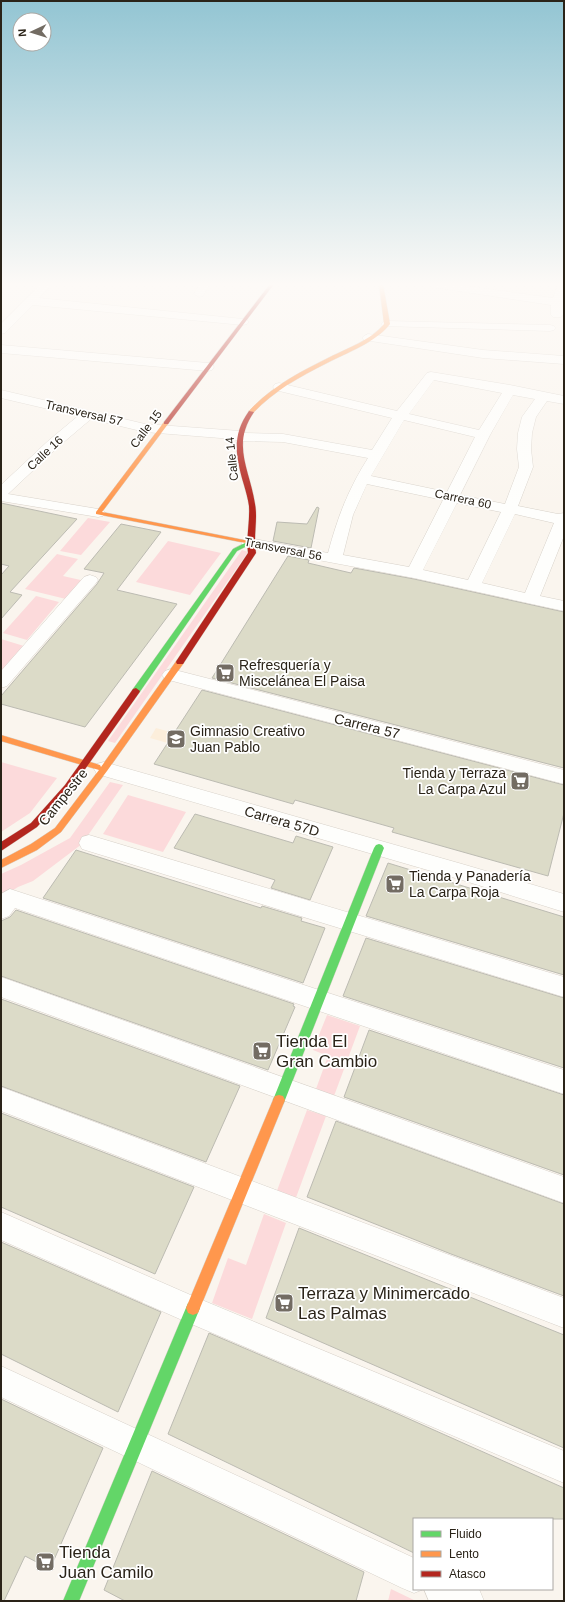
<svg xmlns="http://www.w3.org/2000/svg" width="565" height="1602" font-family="Helvetica,sans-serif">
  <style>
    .built { fill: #fceedb }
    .green { fill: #fcdadb }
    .building { fill: #dcdbc8; stroke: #bcbbb2 }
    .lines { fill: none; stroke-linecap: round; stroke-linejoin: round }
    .street-casing { stroke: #d8d2ca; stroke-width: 1 }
    .fast-casing { stroke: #d8d2ca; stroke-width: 1 }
    .slow-casing { stroke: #d8d2ca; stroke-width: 1 }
    .jam-casing { stroke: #d8d2ca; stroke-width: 1 }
    .street { fill: #fefefc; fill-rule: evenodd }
    .fast { fill: #63d668; fill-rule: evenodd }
    .slow { fill: #ff974d; fill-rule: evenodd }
    .jam { fill: #b3261e; fill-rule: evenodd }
    .labels { text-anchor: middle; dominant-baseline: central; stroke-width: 3.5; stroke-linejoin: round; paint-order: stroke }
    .far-street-label { font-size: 12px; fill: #2a2318; stroke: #fff }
    .poi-label { font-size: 14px; fill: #2a2318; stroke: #fff; text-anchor: start }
    .street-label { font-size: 14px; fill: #2a2318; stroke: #fff }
    .near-poi-label { font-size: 17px; fill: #2a2318; stroke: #fff; text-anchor: start }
  </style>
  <rect width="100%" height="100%" fill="#faf5ee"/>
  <path class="built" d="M156,728L203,741L196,751L150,738Z"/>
  <path class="green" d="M88,518L110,522L81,555L60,551Z
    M168,541L221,553L190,595L136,582Z
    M242,550L248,552L115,743L108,741Z
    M57,554L78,559L63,576L85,581L70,600L25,589Z
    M36,596L59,602L27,640L3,633Z
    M1,639L24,646L1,672Z
    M1,762L57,778L30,813L1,832Z
    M110,782L123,785L82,844L33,881L18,887L1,898V874L21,865L70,838Z
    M128,795L186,812L163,852L103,834Z
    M327,1015L360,1026L334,1096L316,1089L328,1056L313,1050Z
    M307,1110L326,1116L294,1203L275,1196Z
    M264,1214L286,1223L252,1319L212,1303L228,1258L246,1265Z
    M391,1589L416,1601H388Z"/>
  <path class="building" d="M1,503L77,519L10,592L22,595L1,619V575L9,566L1,564Z
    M317,507L319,508L311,548L273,541L277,522L307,524Z
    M121,524L161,532L117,590L177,604L85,727L1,704V696L97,584L104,573L84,569Z
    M288,556L309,560L308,563L351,573L354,568L414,579L564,612V768L212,678Z
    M202,690L564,785V813L548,876L392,832L394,828L334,811L295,800L293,804L154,764Z
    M195,814L293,843L296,836L333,847L310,900L271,888L275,880L174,848Z
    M76,850L261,908L262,906L302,918L301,921L325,928L303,983L43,898Z
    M388,863L564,917V975L366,916Z
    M16,910L294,1004L293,1006L295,1007L268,1070L1,976V921L10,917Z
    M366,938L564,998V1068L343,996Z
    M1,999L240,1086L206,1162L1,1086Z
    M369,1030L564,1095V1175L344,1097Z
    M1,1113L194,1187L155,1274L1,1207Z
    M336,1121L564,1204V1296L451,1254L307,1197Z
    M299,1228L564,1335V1448L266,1318Z
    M1,1242L161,1312L118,1412L1,1354Z
    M209,1333L398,1414L564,1488V1519H414V1553L168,1434Z
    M1,1399L103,1448L50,1569L25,1556L4,1601H1Z
    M152,1471L364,1572L356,1601H125L104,1590Z"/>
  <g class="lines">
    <g class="street-casing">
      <path id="street" d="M41,284H52L39,298L243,319L247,320L249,322L247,324L243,325L33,305L5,333L1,334V324Z
        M200,284H210L203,296L199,297L194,294Z
        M427,284H451L553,298L558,284H564L563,315L561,317H553L551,315V305L432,287Z
        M387,321L550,325L554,326L556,328L554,330L550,331L383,326L381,324L383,322Z
        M368,334L483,350L564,356V364L483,358L364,340L362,338L364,336Z
        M1,345L208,363L212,364L214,367L212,370L208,371L1,353Z
        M431,372L510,385L564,396V404L547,401L536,417L532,433L531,449L533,467L518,506L558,514L564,513V536L540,596L564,601V611L414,578L244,546L241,543L244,540L249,538L328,553C338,516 348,490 368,458L283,442L239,441L233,439L145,432L91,419L58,447L8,494L98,509L103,510L105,513L103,516L98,517L1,501V485L48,441L78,416L1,398V390L145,424L240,431L245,433L283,434L372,450L392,418L275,390L273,387L275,384L279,383L397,411L427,373ZM434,380L502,393L479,430L409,414ZM513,395L535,399L522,417L518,433L517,449L519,467L505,504L460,495L490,435ZM404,420L475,437L447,492L371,476ZM367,484L443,500L409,567L343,555L353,515ZM457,503L501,512L468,580L423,570ZM515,514L554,523L525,593L482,583Z
        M90,575L96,577L98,580L96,583L7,686L1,688V671L84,577Z
        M171,669L564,770V784L165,679L162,675L165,671Z
        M104,762L462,864L564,894V912L462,880L97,774L94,769L97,764Z
        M89,835L564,977V997L82,849L79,843L82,837Z
        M10,889L564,1070V1094L15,908L9,916L1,919V894Z
        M1,977L564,1177V1203L1,997Z
        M1,1087L564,1298V1328L1,1111Z
        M1,1212L202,1300L564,1451V1483L182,1320L1,1240Z
        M1,1366L414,1558V1589H424L414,1593L402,1588L1,1397Z
        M424,1589H479L484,1601H429Z"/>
    </g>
    <g class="fast-casing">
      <path id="fast" d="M249,541L251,542V544L237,551L139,693H133L132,691L133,689L233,549Z
        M379,844L382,845L384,848L285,1100L283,1104L279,1105L275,1104L273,1100L374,848L376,845Z
        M193,1301L198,1303L200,1308L79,1601H63L188,1303Z"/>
    </g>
    <g class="slow-casing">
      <path id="slow" d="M379,284H383L390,324C375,343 348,352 327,363C299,377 274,391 253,413H249V411C272,386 300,372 330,357C348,348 371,340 384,324Z
        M166,421L169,423L168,424L102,512L249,541L251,542V544L96,514V512L164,422Z
        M180,659L183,660L184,662L183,664L107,771L61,832L37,850L1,868V860L31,844L55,828L99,770L1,741V735L100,765L101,767L177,660Z
        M279,1095L283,1096L285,1100L198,1313L193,1315L188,1313L186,1308L273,1100L275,1096Z"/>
    </g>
    <g class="jam-casing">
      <path id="jam" d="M270,284H274L168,424H164V422Z
        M249,411L254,412C231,445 250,470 255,504C258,520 253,536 256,553L183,664H177L176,662L177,660L248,553C246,537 250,522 249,506C248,499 246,492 244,485C236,457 231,436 249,411Z
        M136,688L140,691L139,693L71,789L37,827L1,851V842L31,823L65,785L133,689Z"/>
    </g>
    <use href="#street" class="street"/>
    <use href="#fast" class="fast"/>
    <use href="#slow" class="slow"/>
    <use href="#jam" class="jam"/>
  </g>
  <linearGradient id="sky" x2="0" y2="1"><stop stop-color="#93c5d3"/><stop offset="0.56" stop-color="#fdfaf7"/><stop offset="1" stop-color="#fdfaf7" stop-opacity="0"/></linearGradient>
  <rect width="565" height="508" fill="url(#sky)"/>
  <defs>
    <g id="supermarket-square" transform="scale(1)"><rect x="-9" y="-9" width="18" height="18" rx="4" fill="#736c63" stroke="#fff"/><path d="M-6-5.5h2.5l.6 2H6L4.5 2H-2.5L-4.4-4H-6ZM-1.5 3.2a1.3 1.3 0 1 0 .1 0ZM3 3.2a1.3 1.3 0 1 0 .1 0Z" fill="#fff"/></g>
    <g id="school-square" transform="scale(1)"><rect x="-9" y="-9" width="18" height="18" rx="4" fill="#736c63" stroke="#fff"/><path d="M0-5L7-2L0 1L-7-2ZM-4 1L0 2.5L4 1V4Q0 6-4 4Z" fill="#fff"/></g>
  </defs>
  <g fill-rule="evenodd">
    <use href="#supermarket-square" x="225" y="673"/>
    <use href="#school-square" x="176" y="739"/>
    <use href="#supermarket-square" x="520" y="781"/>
    <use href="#supermarket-square" x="395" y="884"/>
    <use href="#supermarket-square" x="262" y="1051"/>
    <use href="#supermarket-square" x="284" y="1303"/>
    <use href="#supermarket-square" x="45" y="1562"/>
  </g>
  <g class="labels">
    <g class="far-street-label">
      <text transform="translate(84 413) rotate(13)">Transversal 57</text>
      <text transform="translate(146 429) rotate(-53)">Calle 15</text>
      <text transform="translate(45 453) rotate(-43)">Calle 16</text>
      <text transform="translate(232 459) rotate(-96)">Calle 14</text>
      <text transform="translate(463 499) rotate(12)">Carrera 60</text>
      <text transform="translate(283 549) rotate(11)">Transversal 56</text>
    </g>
    <g class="poi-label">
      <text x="239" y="665">Refresquería y<tspan x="239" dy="16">Miscelánea El Paisa</tspan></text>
      <text x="190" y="731">Gimnasio Creativo<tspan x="190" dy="16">Juan Pablo</tspan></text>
      <text x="506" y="773" text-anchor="end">Tienda y Terraza<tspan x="506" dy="16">La Carpa Azul</tspan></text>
      <text x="409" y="876">Tienda y Panadería<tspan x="409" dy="16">La Carpa Roja</tspan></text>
    </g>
    <g class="street-label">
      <text transform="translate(367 726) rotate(14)">Carrera 57</text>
      <text transform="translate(63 797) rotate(-51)">Campestre</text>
      <text transform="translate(282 821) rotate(16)">Carrera 57D</text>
    </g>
    <g class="near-poi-label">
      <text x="276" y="1041">Tienda El<tspan x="276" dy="20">Gran Cambio</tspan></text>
      <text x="298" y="1293">Terraza y Minimercado<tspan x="298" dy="20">Las Palmas</tspan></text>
      <text x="59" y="1552">Tienda<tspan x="59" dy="20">Juan Camilo</tspan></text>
    </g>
  </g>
  <rect width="565" height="1602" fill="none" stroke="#2a2318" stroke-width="4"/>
  <rect x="413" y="1518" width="140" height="72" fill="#ffffff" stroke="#aaa7a3"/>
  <rect x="421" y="1531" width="20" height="6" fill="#63d668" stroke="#aaa7a3"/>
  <text x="449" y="1538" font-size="12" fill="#2a2318">Fluido</text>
  <rect x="421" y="1551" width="20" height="6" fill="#ff974d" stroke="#aaa7a3"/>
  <text x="449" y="1558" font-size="12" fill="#2a2318">Lento</text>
  <rect x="421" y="1571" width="20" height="6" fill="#b3261e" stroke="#aaa7a3"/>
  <text x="449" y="1578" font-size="12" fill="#2a2318">Atasco</text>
  <g transform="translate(32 32) rotate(266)"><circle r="19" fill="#ffffff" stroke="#aaa7a3"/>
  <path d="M0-3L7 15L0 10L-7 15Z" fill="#736c63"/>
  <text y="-6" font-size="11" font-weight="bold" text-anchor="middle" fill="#2a2318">N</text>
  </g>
</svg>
